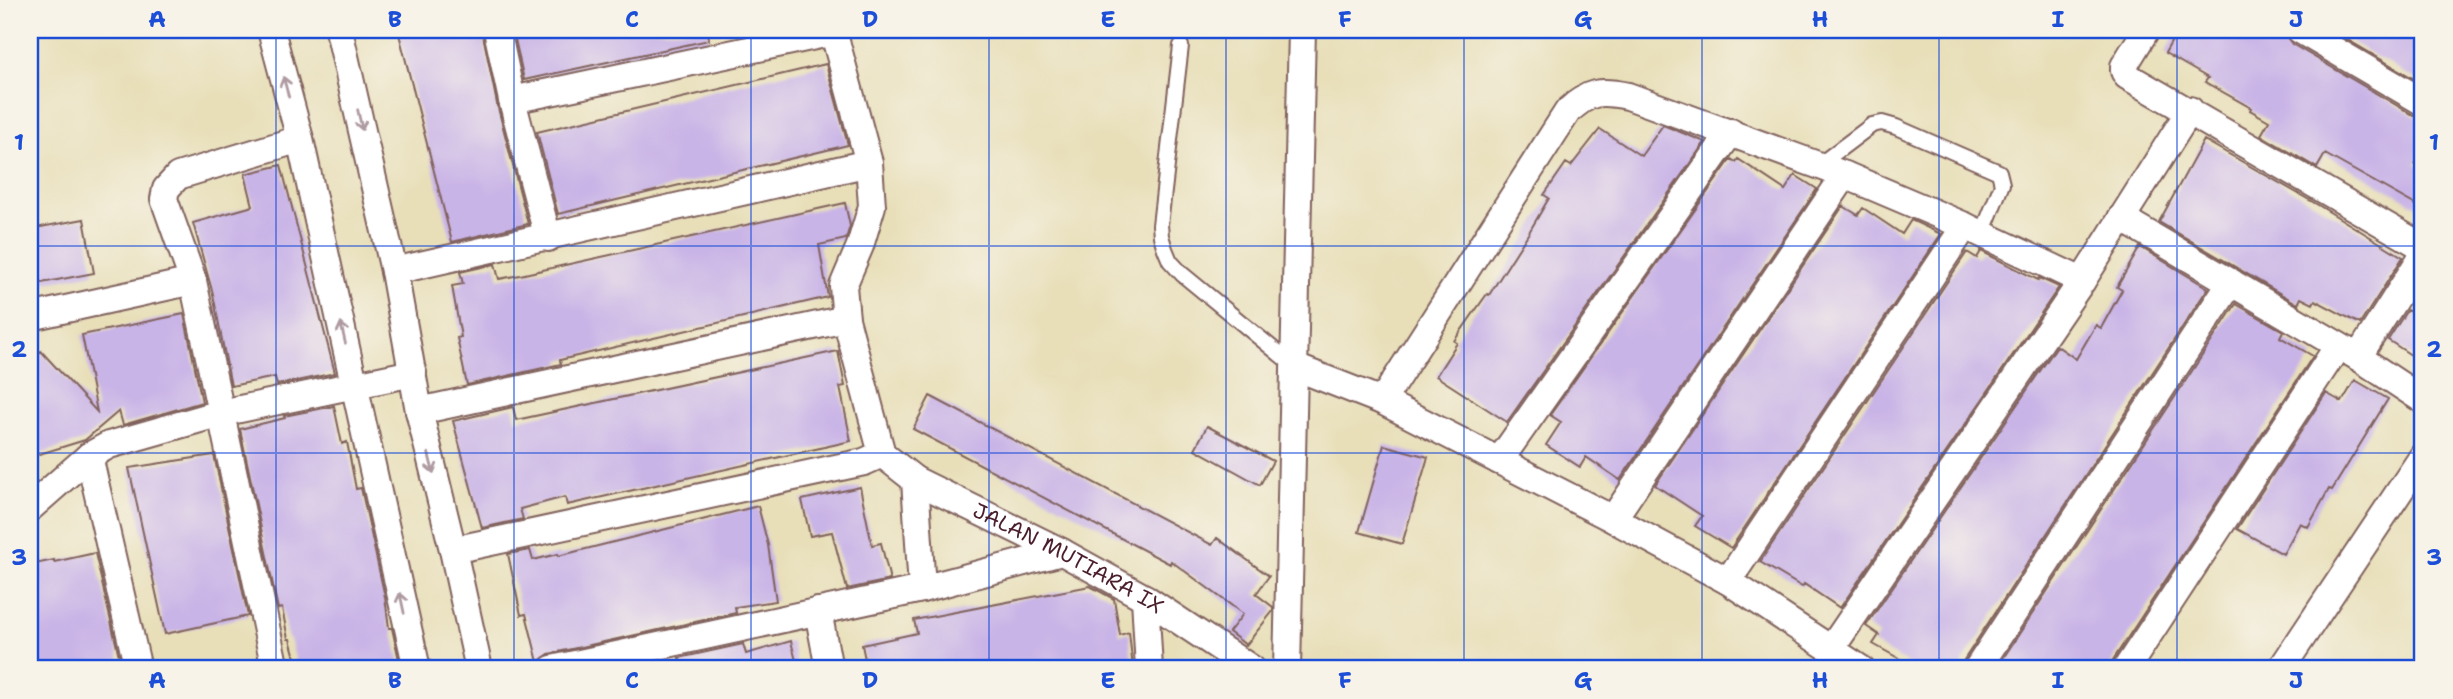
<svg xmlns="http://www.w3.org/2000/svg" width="2453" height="699" font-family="'Shantell Sans',sans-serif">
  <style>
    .building { fill: #c9b4e7 }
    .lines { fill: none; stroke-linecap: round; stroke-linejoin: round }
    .lane-casing { stroke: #81625d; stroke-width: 18 }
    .street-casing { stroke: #81625d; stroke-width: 30 }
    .lane { stroke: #fff; stroke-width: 14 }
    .street { stroke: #fff; stroke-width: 26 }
    .oneway { stroke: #ae9aa0 }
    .grid { fill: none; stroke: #1d4ed8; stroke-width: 2; stroke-opacity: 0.55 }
    .labels { text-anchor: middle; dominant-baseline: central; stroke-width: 7; stroke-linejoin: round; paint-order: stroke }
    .street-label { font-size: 21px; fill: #4a1f2b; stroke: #f7f3e8 }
    .neatline { fill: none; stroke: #1d4ed8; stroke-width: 2.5 }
    .grid-label { font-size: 23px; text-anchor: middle; font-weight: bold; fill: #1d4ed8 }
  </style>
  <rect width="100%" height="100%" fill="#f7f3e8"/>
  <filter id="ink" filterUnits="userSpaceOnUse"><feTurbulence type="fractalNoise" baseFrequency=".0143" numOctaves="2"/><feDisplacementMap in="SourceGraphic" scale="14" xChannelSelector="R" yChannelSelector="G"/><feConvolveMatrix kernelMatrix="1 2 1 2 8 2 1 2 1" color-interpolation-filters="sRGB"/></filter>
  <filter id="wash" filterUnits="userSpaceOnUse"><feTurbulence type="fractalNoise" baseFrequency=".00686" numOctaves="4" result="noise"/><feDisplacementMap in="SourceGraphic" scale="28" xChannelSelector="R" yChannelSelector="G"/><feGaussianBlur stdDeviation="1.57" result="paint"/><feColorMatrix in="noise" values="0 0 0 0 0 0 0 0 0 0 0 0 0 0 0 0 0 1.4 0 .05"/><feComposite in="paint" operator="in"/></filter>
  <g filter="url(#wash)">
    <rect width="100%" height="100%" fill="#e8dfb9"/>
    <g id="blocks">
      <path class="building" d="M398,30H482L497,104L528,224L452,242Z
        M513,30H708L709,40L524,80Z
        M2178,30H2276L2286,36L2292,44L2415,116L2423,118V149L2415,164L2423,169V209L2325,154L2317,168L2261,135L2269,121L2250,110L2251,108L2205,82L2208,78L2165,53Z
        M2331,30H2423V84Z
        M826,64L848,145L558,214L537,132Z
        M1663,125L1705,142L1507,422L1436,376L1457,343L1454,341L1487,294L1489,295L1528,234L1549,198L1544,195L1566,163L1571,166L1600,129L1641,156Z
        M2204,140L2318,205L2403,257L2360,324L2315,300L2313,304L2301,298L2298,304L2159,222Z
        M1731,159L1736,162L1738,159L1785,190L1795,175L1817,189L1620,480L1586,457L1580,467L1546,445L1561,422L1550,415Z
        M281,165L335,373L277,385L275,377L231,386L213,294L193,223L253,206L245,174Z
        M845,203L850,226L846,239L819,245L828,297L560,360L561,364L467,385L457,338L461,337L452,286L463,284L460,272L495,264L499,279L520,275Z
        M1843,206L1858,215L1863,208L1902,234L1911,220L1941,234L1731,548L1695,526L1702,516L1655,485Z
        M84,219L94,273L36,284L30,247V229Z
        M2140,247L2208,288L1964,660L1961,669H1918L1873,644L1879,635L1866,626L2057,346L2076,359L2096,325L2101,328L2122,290L2117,287Z
        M1981,251L2038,280L2039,278L2059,287L1840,608L1804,584L1802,587L1760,562L1967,252L1977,258Z
        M2236,304L2283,331L2280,337L2313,356L2113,660L2110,669H1996Z
        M2407,310L2423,319V358L2415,354L2414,357L2388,340Z
        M184,314L202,402L123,425L119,411L85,440L30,457V362L41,351L97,412L82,335Z
        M838,351L845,386L840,387L851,441L567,505L565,497L520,509L523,519L482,528L453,421L513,407L516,420Z
        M2355,380L2388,399L2332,490L2329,489L2308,527L2300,523L2283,554L2237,529L2326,393L2342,402Z
        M930,396L1212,545L1217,538L1269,576L1256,594L1273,607V611L1246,645L1229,632L1243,614L1171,561L1170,564L913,429Z
        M334,406L342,444L347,442L356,489L361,488L385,597L389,628H392L401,669H298L290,639H288L282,608L278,609L240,429L285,418L284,416Z
        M1207,426L1273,461L1260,485L1195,449Z
        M1384,445L1428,457L1402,544L1359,532Z
        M214,455L248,616L165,634L129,468Z
        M860,487L872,545L881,543L890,580L847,589L832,532L810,536L802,500Z
        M758,506L768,545L776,601L735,607L736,613L549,654L538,662L526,614L521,615L508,554L530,550L533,560L558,554V556Z
        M95,553L122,669H30V565L54,560V562Z
        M1090,586L1114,599L1120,635L1129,632L1133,669H867L862,645L917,633L914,620Z
        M791,641L798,669H682L679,658L743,644L746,654Z"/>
    </g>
  </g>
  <g filter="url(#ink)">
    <use href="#blocks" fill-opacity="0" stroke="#81625d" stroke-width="2"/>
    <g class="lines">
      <g class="lane-casing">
        <path id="lane" d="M1181,46L1160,225L1161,236L1165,249L1170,261L1182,274L1294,366
          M1819,165L1872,125L1882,123L1896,127L1999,172L2002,184L1982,234"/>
      </g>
      <g class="street-casing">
        <g id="street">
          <path d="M271,30L300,139L417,669"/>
          <path d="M339,30L394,271L419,411L453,550L479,669"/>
          <path d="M497,30L512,100L548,238"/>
          <path d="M833,30L869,163L872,206L860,246L843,286L846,319L882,454"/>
          <path d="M2146,30L2124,66V71L2127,76L2423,247"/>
          <path d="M2300,30L2423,102"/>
          <path d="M512,100L834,32"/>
          <path d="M2121,218L2358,357L2423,400"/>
          <path d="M394,271L869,163"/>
          <path d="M30,317L193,281"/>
          <path d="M2358,357L2423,255"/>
          <path d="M1295,367L1382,401L1613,519L1728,581L1861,669"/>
          <path d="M1382,401L1568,111C1590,91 1600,90 1628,96L1845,175L1965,226L2082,281"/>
          <path d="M419,411L846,319"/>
          <path id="s1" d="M882,454L915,480L1062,552L1145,598L1252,669"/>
          <path d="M89,456L138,669"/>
          <path d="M1499,461L1731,132"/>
          <path d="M915,480L922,589"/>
          <path d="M30,508L89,456L109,445L221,413L413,373"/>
          <path d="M1613,519L1845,175"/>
          <path d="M453,550L864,462L882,454"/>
          <path d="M1728,581L1965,226"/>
          <path d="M1145,598L1149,669"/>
          <path d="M818,611L829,669"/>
          <path d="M1831,649L2082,281L2190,110"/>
          <path d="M275,669L193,281L164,199L166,189L178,176L300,139"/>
          <path d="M552,669L922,589L1062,552"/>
          <path d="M1287,669L1302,30"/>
          <path d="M1977,669L2231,282"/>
          <path d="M2126,669L2338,346"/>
          <path d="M2281,669L2423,456"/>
        </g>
      </g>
      <use href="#lane" class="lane"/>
      <use href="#street" class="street"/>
    </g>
    <defs><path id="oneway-shaft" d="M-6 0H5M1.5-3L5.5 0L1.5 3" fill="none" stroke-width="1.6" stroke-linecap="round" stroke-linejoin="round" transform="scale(1.75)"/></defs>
    <g class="oneway">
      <use href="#oneway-shaft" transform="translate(286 87) rotate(-105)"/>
      <use href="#oneway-shaft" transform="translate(360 120) rotate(77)"/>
      <use href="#oneway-shaft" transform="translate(343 333) rotate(-103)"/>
      <use href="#oneway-shaft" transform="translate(431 463) rotate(76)"/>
      <use href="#oneway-shaft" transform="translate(402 603) rotate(-102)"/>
    </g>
  </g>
  <path class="grid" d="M276,30V669M514,30V669M751,30V669M989,30V669M1226,30V669M1464,30V669M1702,30V669M1939,30V669M2177,30V669M30,246H2423M30,453H2423"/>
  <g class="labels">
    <g class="street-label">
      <text stroke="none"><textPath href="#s1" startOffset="214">JALAN MUTIARA IX</textPath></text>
    </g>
  </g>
  <rect width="2453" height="699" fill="none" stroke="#f7f3e8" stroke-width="77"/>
  <rect x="38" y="38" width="2376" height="622" class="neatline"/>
  <g class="grid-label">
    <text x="157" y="27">A</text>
    <text x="395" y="27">B</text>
    <text x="632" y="27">C</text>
    <text x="870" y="27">D</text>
    <text x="1108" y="27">E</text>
    <text x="1345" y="27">F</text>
    <text x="1583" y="27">G</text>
    <text x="1820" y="27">H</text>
    <text x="2058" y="27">I</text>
    <text x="2296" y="27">J</text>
    <text x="19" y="150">1</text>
    <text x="2434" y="150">1</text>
    <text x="19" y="357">2</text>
    <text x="2434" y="357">2</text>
    <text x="19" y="565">3</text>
    <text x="2434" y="565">3</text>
    <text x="157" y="688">A</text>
    <text x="395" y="688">B</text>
    <text x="632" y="688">C</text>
    <text x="870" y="688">D</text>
    <text x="1108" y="688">E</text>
    <text x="1345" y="688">F</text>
    <text x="1583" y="688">G</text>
    <text x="1820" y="688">H</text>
    <text x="2058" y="688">I</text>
    <text x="2296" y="688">J</text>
  </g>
</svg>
